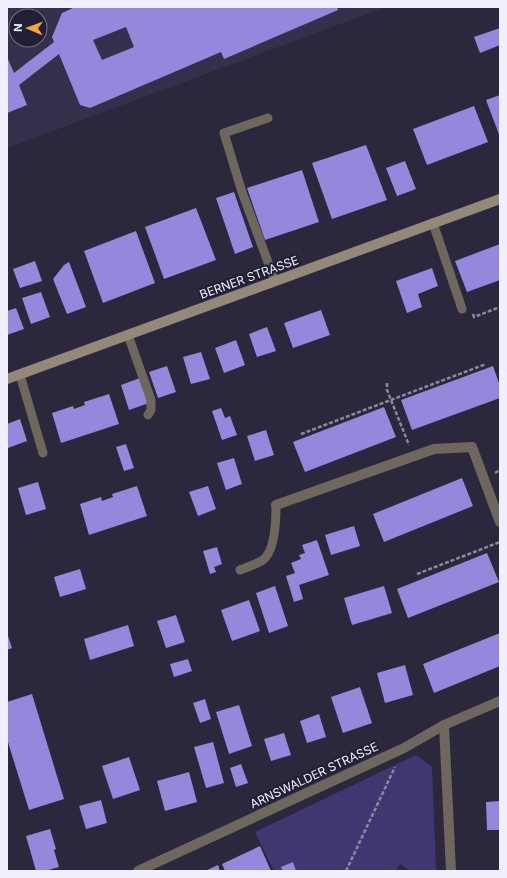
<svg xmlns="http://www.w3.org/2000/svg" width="507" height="878" font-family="Inter,sans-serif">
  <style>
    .built { fill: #34304c; fill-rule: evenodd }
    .green { fill: #413671 }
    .building { fill: #9487dc; fill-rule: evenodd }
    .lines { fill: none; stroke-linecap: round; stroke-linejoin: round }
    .path { stroke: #8b899c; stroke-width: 2.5; stroke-dasharray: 4 2; stroke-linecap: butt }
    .lane { stroke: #6f675e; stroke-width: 9 }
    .street { stroke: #6f675e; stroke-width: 10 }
    .secondary { stroke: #958879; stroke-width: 10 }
    .labels { text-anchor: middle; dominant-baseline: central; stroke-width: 4; stroke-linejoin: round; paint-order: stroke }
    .street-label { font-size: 12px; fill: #f0effe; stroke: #211f33 }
  </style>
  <rect width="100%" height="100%" fill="#2b283e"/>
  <path class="built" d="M7,7H386L7,148ZM16,16H40V40H16Z"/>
  <path class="green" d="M416,755L432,767L436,871H410L400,864L395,871H274L255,832Z"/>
  <path class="building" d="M75,7H337L338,10L224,59L221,52L90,108L80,105L59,54L19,85L27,105L7,113V57L14,73L54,42L52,37L62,13ZM126,27L134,47L102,60L93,40Z
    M500,28V45L480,53L474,37Z
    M500,95V137L486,100Z
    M474,106L488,142L427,165L413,129Z
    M366,145L387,200L332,219L312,163Z
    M405,161L416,189L397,196L386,168Z
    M302,170L319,222L265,240L247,188Z
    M234,192L253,247L235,254L216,198Z
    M196,208L216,260L164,279L145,227Z
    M136,231L155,283L103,303L84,251Z
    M500,244V280L467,292L455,261Z
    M35,261L42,281L20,288L13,269Z
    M69,262L86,307L67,314L53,279L64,265Z
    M432,268L438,286L418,294L422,307L407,313L396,281Z
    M41,292L50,317L31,324L22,298Z
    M16,308L24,329L7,335V311Z
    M321,310L330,335L293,348L284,323Z
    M267,327L276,351L257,357L249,334Z
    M236,340L245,365L224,373L215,348Z
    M201,352L210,379L191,384L183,357Z
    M167,366L176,392L158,398L149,372Z
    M493,366L500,386V398L412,430L401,400Z
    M140,378L149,403L129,410L121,385Z
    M109,394L119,424L61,443L52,413L73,406L74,409L85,405L84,402Z
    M384,407L396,437L305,472L293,442Z
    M221,408L225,418L230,416L237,435L222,440L212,411Z
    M20,419L27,441L8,448L7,424Z
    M266,430L274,455L255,461L247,436Z
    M126,444L134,468L124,471L116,447Z
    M234,458L242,484L226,490L217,463Z
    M462,478L473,506L384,542L373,514Z
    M38,482L46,509L26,515L18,488Z
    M137,486L147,516L89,535L80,504L101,497L102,501L113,497L112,494Z
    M208,486L216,509L198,516L189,492Z
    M354,526L360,546L331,555L325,535Z
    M317,540L329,575L299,585L303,599L294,602L286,576L295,573L291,563L301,559L299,555L305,553L302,545Z
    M217,547L222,564L214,567L216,572L210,574L203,551Z
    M487,553L499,582L408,618L397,589Z
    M80,569L86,589L60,597L54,577Z
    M275,586L288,626L269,633L256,593Z
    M384,586L392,613L352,625L344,598Z
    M249,600L260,631L232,641L221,610Z
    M176,615L185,642L166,648L157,621Z
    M128,625L134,646L90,660L84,639Z
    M7,633L12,648L7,650Z
    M500,633V666L434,693L423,664Z
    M188,659L192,671L174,677L170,664Z
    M405,665L413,695L385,703L377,673Z
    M360,687L372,723L343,733L331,697Z
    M32,694L64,799L29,810L7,739V702Z
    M205,699L211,719L200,723L193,703Z
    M239,705L252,746L229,754L216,712Z
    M319,714L326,737L307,743L300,721Z
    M284,733L291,755L271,761L264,739Z
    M213,742L224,783L206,788L194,747Z
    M129,757L140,790L113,799L102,766Z
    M241,764L248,783L236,787L230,768Z
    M189,772L197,802L165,811L157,781Z
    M101,800L107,823L86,829L79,806Z
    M500,801V830H487L486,802Z
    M50,829L56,849L54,850L59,867L45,871H36L26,836Z
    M260,846L271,871H225L222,864Z
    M293,862L296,871H283L281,867Z
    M218,865L220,871H205Z"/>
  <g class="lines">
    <path class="path" d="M473,314L474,317L500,307
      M387,383V390L409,445
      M301,434L486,364
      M495,473L500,470
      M417,574L500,542
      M346,871L395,767"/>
    <path class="lane" d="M268,118L224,133L242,192L275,281
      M433,223L462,309
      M128,335L151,400V410L148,415
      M20,375L43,453
      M240,570C247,567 257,564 263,560C275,551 276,519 276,505"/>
    <path class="street" d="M276,505L434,449L472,447L500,522
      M444,725L451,871
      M138,871L404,748L444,725L500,701"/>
    <path class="secondary" d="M7,379L500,199"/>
  </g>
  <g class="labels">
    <g class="street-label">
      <text transform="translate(249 277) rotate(-20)">BERNER STRASSE</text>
      <text transform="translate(314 775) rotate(-25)">ARNSWALDER STRASSE</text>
    </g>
  </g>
  <rect width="507" height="878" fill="none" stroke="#f0effe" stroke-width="16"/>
  <g transform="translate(28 28) rotate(272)"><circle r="19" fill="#211f33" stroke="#747284"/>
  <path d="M0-3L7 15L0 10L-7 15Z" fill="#f2a541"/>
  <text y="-6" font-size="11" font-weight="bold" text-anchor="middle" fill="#f0effe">N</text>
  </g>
</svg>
